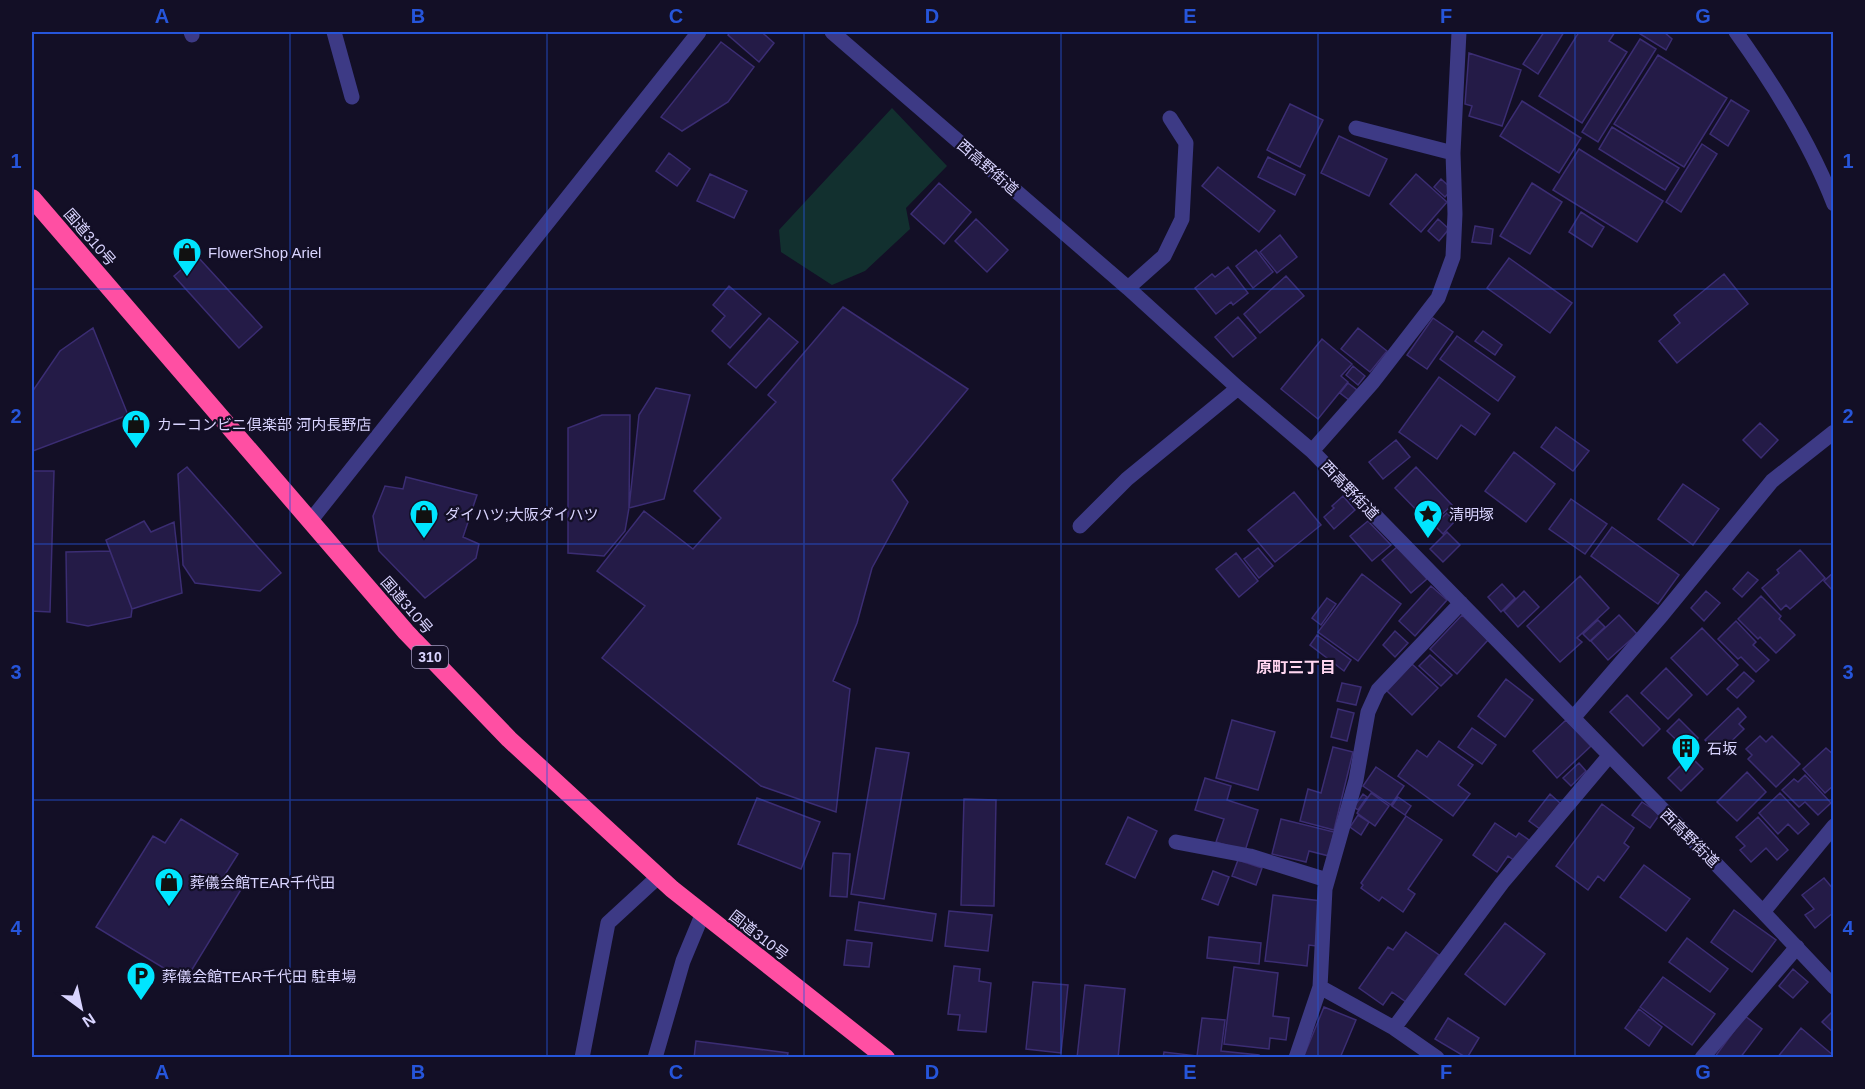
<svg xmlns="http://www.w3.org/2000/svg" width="1865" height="1089" font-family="Arial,'Noto Sans JP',sans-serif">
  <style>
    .green { fill: #12302f }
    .building { fill: #241b47; stroke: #3b2d73; stroke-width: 1.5 }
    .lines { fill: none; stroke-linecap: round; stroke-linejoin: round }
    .minor { stroke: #3d3a85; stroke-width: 15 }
    .highway { stroke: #ff4fa3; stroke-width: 18 }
    .grid { fill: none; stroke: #2655da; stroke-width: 1.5; stroke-opacity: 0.55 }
    .labels { text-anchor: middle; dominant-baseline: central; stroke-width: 4.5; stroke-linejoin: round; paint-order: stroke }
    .shield { fill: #130f26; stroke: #9e99be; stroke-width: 1.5 }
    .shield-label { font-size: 14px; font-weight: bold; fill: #d9d4ff }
    .street-label { font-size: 15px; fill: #d9d4ff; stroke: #130f26 }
    .poi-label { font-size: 15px; fill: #d9d4ff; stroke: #130f26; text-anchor: start }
    .neighbourhood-label { font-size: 16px; font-weight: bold; fill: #ffd6f0; stroke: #130f26 }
    .neatline { fill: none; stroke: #2655da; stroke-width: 2 }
    .grid-label { font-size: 20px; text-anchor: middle; font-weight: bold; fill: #2655da }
  </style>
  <rect width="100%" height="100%" fill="#130f26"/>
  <path class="green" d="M892,108L947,166L906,208L910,229L865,271L832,285L781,252L779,230Z"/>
  <path class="building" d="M730,32H767L764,34L774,43L759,62L728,35Z
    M1544,32H1564L1538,74L1523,64Z
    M1579,32H1615L1609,41L1627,52L1582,123L1539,96Z
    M1637,32H1664L1672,39L1666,50Z
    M1640,39L1656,49L1598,142L1582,132Z
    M721,42L754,67L728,102L682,131L661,117Z
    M1469,53L1521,70L1502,126L1469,116L1472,106L1465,104Z
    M1658,55L1727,98L1684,167L1614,124Z
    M1731,100L1749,111L1728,146L1710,134Z
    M1522,101L1581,138L1559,173L1500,136Z
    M1290,104L1323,120L1300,167L1267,150Z
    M1612,127L1679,168L1665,190L1599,149Z
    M1339,136L1387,159L1369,196L1321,173Z
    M1702,144L1717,154L1681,212L1666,202Z
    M1579,149L1663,201L1637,242L1553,190Z
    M669,153L690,169L677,186L656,171Z
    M1268,157L1305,175L1295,195L1258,177Z
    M1218,167L1275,211L1259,232L1202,186Z
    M710,174L747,191L734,218L697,201Z
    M1416,174L1447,202L1421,232L1390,204Z
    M1441,179L1452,189L1445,197L1434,187Z
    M939,183L971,212L944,244L911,214Z
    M1532,183L1562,202L1530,254L1500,236Z
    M1581,212L1604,227L1592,247L1569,232Z
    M976,219L1008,250L987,272L955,241Z
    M1438,219L1449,229L1439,241L1428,231Z
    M1475,226L1493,229L1491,244L1472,242Z
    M1280,235L1297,257L1277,273L1260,252Z
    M1256,250L1273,272L1253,288L1236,266Z
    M197,256L262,327L239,348L174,276Z
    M1509,258L1572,303L1550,333L1487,288Z
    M1228,267L1248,293L1233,305L1231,302L1216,314L1195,288L1212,274L1215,277Z
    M1724,274L1748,304L1677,363L1659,341L1680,323L1674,315Z
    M1286,276L1304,296L1260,333L1244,314Z
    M729,286L761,314L730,348L712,331L725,316L713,305Z
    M843,307L968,389L892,480L908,502L872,568L857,623L833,681L850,689L836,812L761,786L602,658L645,606L597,571L644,511L693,549L721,518L694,491L776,402L768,395Z
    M1238,317L1256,338L1233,357L1215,337Z
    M769,318L798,342L756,388L728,364Z
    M1433,318L1453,332L1427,369L1407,355Z
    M93,328L128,415L33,451L32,392L60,351Z
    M1358,328L1387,351L1370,372L1341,349Z
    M1483,331L1502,345L1495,355L1475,341Z
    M1457,336L1515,377L1498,401L1440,359Z
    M1322,339L1352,364L1341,376L1348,382L1318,419L1281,389Z
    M1353,366L1365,376L1358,385L1346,375Z
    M1439,377L1490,414L1475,435L1461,425L1437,459L1399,432Z
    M1348,383L1357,390L1349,400L1340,393Z
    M656,388L690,395L664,499L629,508L639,415Z
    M602,415H630L629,508L625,531L604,556L568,553V428Z
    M1760,423L1778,440L1761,458L1743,440Z
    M1556,427L1589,451L1573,471L1541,447Z
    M1396,440L1410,457L1383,479L1369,462Z
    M1514,452L1555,484L1526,522L1485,491Z
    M187,467L281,573L260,591L195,583L183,565L178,474Z
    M1416,467L1452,505L1431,525L1395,488Z
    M32,471H54L50,612L32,611Z
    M406,477L477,495L463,537L479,544L476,558L425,598L379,551L373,516L385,486L403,489Z
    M1683,484L1719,509L1693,545L1658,519Z
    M1294,492L1321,525L1275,562L1248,530Z
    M1343,496L1355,510L1334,529L1324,517L1334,508L1332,506Z
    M1571,499L1607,524L1585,554L1549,529Z
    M1455,508L1461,514L1455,519L1449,513Z
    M1447,513L1455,521L1443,534L1434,525Z
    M144,521L151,532L174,522L182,593L132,609L106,540Z
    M1368,521L1391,545L1372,561L1350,536Z
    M1612,527L1679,575L1658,604L1591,556Z
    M1447,532L1460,545L1443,562L1430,549Z
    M1397,547L1427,579L1411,593L1382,560Z
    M1258,548L1273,566L1259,578L1244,559Z
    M1800,550L1825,578L1790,609L1786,605L1781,610L1762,588L1779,573L1777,570Z
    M110,551L132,609L131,617L88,626L67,622L66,552Z
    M1236,553L1258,581L1239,597L1216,569Z
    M1748,572L1758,580L1742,597L1733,589Z
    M1834,572V592L1824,581Z
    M1362,574L1401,604L1358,661L1318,632Z
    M1580,576L1609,608L1577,638L1582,642L1560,662L1527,626Z
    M1502,584L1515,598L1501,612L1488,597Z
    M1431,586L1447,600L1415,636L1399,621Z
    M1524,591L1539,607L1518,627L1504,611Z
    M1706,591L1720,603L1704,621L1691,608Z
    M1761,596L1781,616L1779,619L1795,635L1776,653L1760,637L1758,639L1738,619Z
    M1327,598L1336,604L1321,625L1312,618Z
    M1462,615L1488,640L1457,674L1430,649Z
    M1619,615L1637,634L1608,660L1591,641Z
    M1598,620L1605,627L1590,641L1583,634Z
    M1736,621L1756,642L1753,645L1769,660L1756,672L1741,657L1738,659L1718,639Z
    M1702,628L1738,665L1707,695L1671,658Z
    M1395,631L1408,643L1395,657L1383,645Z
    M1317,635L1351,660L1344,671L1310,645Z
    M1430,655L1452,675L1441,686L1419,666Z
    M1412,664L1438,688L1412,715L1387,691Z
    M1666,668L1692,695L1668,719L1641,693Z
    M1744,672L1754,681L1737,698L1727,689Z
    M1506,679L1533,700L1505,737L1478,716Z
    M1342,683L1361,687L1356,705L1337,701Z
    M1627,695L1660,729L1643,746L1610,712Z
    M1738,708L1746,717L1739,724L1744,729L1719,753L1705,740Z
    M1338,709L1354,713L1347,741L1331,737Z
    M1679,719L1698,738L1687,750L1667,731Z
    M1232,720L1275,732L1258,790L1216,778Z
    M1566,720L1591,746L1557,778L1533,751Z
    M1472,728L1496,745L1482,764L1458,747Z
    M1760,736L1766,742L1772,736L1800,764L1776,787L1748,759L1752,755L1746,749Z
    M1439,741L1473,765L1458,785L1470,794L1453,816L1398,776L1417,750L1427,757Z
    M1333,747L1353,752L1334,830L1300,821L1308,789L1321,793Z
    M876,748L909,753L884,899L851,894Z
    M1826,748L1834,755V785L1825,793L1803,769Z
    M1690,756L1703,769L1681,791L1668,778Z
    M1579,763L1586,771L1571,786L1563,778Z
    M1376,767L1404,786L1391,805L1363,786Z
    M1747,772L1766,792L1737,821L1717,802Z
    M1805,775L1831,803L1818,815L1805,802L1799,807L1782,790L1794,779L1798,782Z
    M1205,778L1231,786L1227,800L1258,810L1245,851L1216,842L1224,819L1195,810Z
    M1371,793L1389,806L1375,826L1357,813Z
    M1780,793L1809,824L1798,834L1788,824L1778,834L1759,813Z
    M1363,794L1367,797L1358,810L1354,807Z
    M1550,794L1560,803L1540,829L1529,821Z
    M1398,797L1411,806L1405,815L1392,806Z
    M757,798L820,822L801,869L738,844Z
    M964,799L996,800L994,906L961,905Z
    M1642,802L1660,814L1650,828L1632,815Z
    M1602,804L1634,828L1624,843L1629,847L1604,881L1598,876L1588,890L1556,866Z
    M1358,815L1369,822L1361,835L1350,827Z
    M1406,816L1442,840L1408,889L1415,894L1403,912L1382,897L1379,901L1361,888L1363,885L1361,883Z
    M1128,817L1157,831L1135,878L1106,864Z
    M1758,817L1788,850L1777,860L1766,848L1751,862L1740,850L1745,846L1736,837Z
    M181,819L238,854L224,876L242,888L185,981L96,927L153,836L165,843Z
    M1281,819L1334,832L1329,856L1309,851L1306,862L1272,854Z
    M1495,823L1516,837L1519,833L1529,840L1515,861L1508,856L1497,872L1473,855Z
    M833,853L850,854L847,897L830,896Z
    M1238,860L1262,868L1256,885L1232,876Z
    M1644,865L1690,899L1666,931L1620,897Z
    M1213,871L1229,877L1218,905L1202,899Z
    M1824,878L1834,890V912L1815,928L1805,915L1814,909L1802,895Z
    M1273,895L1321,901L1316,946L1309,945L1307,966L1265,961Z
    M859,902L936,914L932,941L855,930Z
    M1734,910L1776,940L1752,972L1711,942Z
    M949,911L992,915L988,951L945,946Z
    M1505,923L1545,954L1505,1005L1465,974Z
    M1406,932L1439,955L1406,1002L1392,992L1383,1005L1359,988L1388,947L1393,950Z
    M1209,937L1261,943L1259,964L1207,958Z
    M1687,938L1728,969L1710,992L1669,962Z
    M847,940L872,943L869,967L844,965Z
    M954,966L980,969L979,981L991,983L986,1032L958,1030L960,1015L948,1014Z
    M1234,967L1278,973L1273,1016L1289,1018L1286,1040L1270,1038L1269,1049L1224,1044Z
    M1793,969L1808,982L1793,998L1779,986Z
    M1663,977L1715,1014L1692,1045L1640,1007Z
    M1033,982L1068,985L1061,1053L1026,1049Z
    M1085,985L1125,989L1118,1058H1077Z
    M1324,1007L1356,1020L1340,1058H1303Z
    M1639,1009L1662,1027L1649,1046L1625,1028Z
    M1834,1010V1033L1822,1022Z
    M1745,1016L1762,1029L1740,1058H1714Z
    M1202,1018L1225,1020L1221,1051L1259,1055V1058H1163L1164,1052L1197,1056Z
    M1448,1018L1479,1038L1467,1058L1435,1039Z
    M1801,1028L1834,1056V1058H1777Z
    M696,1041L788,1053L787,1058H694Z"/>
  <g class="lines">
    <path class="minor" d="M191,32L192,35
      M334,32L352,97
      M832,32L1128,288L1238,388L1312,451L1763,912L1834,987
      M1736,32C1774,85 1810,142 1834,204
      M1356,128L1453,153
      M1128,288L1164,256L1182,219L1186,143L1170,118
      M1312,451L1373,382L1438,298L1453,257L1455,214L1453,153L1459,32
      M311,520L699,32
      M1080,526L1127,479L1238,388
      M1573,718L1662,615L1772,481L1834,432
      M1176,842L1250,856L1327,880
      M1763,912L1834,826
      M1320,987L1394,1028L1437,1058
      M1394,1028L1502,883L1609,756
      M582,1058L608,923L658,877
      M655,1058L683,961L703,913
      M1296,1058L1320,987L1325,889L1356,780L1368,712L1378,690L1461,603
      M1702,1058L1797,947"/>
    <path class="highway" d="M32,198L406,632L509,739L672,889L886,1058"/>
  </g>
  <path class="grid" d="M290,32V1058M547,32V1058M804,32V1058M1061,32V1058M1318,32V1058M1575,32V1058M32,289H1834M32,544H1834M32,800H1834"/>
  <defs>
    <g id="shop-pin" transform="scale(1.5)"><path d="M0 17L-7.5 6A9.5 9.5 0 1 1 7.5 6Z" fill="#00e5ff" stroke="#130f26"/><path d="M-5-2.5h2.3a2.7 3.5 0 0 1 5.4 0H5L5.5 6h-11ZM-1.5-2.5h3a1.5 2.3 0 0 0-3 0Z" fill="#111"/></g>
    <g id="sight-pin" transform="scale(1.5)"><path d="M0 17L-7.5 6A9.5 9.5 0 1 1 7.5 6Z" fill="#00e5ff" stroke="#130f26"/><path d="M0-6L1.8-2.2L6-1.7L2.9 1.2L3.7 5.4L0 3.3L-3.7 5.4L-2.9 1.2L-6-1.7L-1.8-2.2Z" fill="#111"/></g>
    <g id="building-pin" transform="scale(1.5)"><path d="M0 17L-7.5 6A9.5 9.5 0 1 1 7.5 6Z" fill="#00e5ff" stroke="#130f26"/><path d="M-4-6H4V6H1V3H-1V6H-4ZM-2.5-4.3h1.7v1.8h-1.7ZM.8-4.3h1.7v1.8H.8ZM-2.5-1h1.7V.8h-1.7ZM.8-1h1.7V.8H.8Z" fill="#111"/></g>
    <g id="parking-pin" transform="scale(1.5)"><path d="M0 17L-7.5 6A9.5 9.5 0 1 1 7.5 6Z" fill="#00e5ff" stroke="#130f26"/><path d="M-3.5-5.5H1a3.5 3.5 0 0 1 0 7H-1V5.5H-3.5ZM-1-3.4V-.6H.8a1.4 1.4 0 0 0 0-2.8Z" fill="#111"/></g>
  </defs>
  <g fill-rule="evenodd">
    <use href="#shop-pin" x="187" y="252"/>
    <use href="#shop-pin" x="136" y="424"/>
    <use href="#shop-pin" x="424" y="514"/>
    <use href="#sight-pin" x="1428" y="514"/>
    <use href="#building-pin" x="1686" y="748"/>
    <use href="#shop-pin" x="169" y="882"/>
    <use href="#parking-pin" x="141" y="976"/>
  </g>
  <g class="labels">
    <rect class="shield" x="412" y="646" width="36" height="22" rx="4.5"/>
    <g class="shield-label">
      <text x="430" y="657">310</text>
    </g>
    <g class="street-label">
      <text transform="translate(988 167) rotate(41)">西高野街道</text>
      <text transform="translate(90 237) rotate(49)">国道310号</text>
      <text transform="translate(1350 490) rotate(46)">西高野街道</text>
      <text transform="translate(407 605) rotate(49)">国道310号</text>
      <text transform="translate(1690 838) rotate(45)">西高野街道</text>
      <text transform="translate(759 935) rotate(38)">国道310号</text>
    </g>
    <g class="poi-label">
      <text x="208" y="252">FlowerShop Ariel</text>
      <text x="157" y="424">カーコンビニ倶楽部 河内長野店</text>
      <text x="445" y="514">ダイハツ;大阪ダイハツ</text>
      <text x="1449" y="514">清明塚</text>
      <text x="1707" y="748">石坂</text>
      <text x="190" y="882">葬儀会館TEAR千代田</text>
      <text x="162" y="976">葬儀会館TEAR千代田 駐車場</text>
    </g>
    <g class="neighbourhood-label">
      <text x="1296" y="667">原町三丁目</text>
    </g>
  </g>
  <rect width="1865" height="1089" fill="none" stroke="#130f26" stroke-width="66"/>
  <g transform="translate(81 1008) rotate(147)" stroke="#130f26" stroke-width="4.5" paint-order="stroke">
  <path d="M0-4.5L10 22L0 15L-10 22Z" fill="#d9d4ff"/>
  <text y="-9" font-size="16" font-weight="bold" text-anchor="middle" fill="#d9d4ff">N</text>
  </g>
  <rect x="33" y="33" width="1799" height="1023" class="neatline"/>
  <g class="grid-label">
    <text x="162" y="23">A</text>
    <text x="418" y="23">B</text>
    <text x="676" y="23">C</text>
    <text x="932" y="23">D</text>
    <text x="1190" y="23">E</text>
    <text x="1446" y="23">F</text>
    <text x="1703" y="23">G</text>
    <text x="16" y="168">1</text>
    <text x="1848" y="168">1</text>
    <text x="16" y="423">2</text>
    <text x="1848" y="423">2</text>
    <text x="16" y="679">3</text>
    <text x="1848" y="679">3</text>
    <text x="16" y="935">4</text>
    <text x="1848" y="935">4</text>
    <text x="162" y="1079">A</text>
    <text x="418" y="1079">B</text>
    <text x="676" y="1079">C</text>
    <text x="932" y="1079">D</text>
    <text x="1190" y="1079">E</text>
    <text x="1446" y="1079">F</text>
    <text x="1703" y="1079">G</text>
  </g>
</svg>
